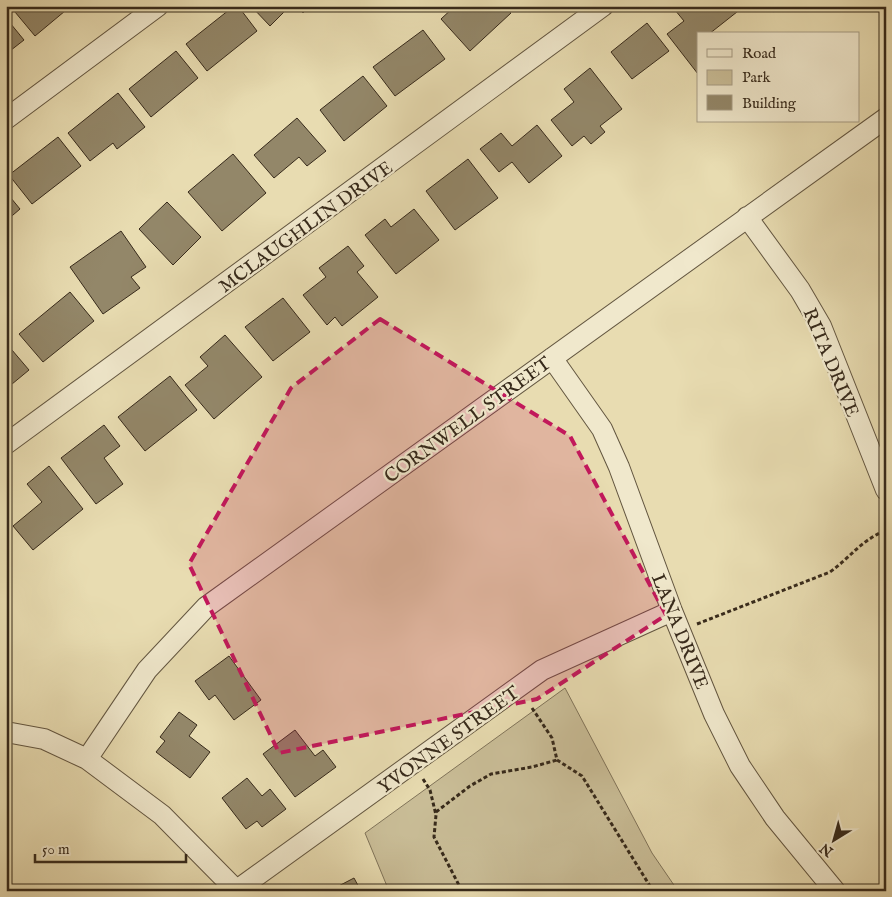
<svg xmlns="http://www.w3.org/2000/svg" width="892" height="897" font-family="'IM FELL English',serif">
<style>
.green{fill:#cabe98;stroke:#80745a}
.building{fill:#938769;stroke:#372a1b}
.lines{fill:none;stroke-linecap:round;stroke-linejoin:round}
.street-casing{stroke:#635640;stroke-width:22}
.path{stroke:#372a1b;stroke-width:3;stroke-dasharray:4 2.5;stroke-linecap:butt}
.street{stroke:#f0e8cc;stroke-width:20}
.marked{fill:#c2185b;fill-opacity:0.2;stroke:#c2185b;stroke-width:4;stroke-dasharray:10 6;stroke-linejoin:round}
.labels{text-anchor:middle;stroke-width:4.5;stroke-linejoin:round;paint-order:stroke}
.street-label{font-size:19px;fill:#372a1b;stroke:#f0e8cc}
</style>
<rect width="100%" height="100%" fill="#e8dcb1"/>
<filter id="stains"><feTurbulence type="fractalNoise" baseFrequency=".004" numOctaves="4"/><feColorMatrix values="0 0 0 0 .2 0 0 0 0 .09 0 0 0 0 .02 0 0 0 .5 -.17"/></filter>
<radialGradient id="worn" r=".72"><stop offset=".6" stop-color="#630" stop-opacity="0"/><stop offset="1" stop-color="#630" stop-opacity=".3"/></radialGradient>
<!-- green -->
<path class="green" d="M 565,688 L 652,853 L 678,891 L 389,891 L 365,833 Z"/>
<!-- building -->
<path class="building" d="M 10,6 L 71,6 L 35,36 Z
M 234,6 L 238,6 L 257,31 L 207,71 L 186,44 Z
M 251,6 L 290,6 L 270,26 Z
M 296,6 L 310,6 L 303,13 Z
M 455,6 L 504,6 L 511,13 L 470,51 L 441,19 Z
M 680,6 L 740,6 L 742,8 L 709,34 L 698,34 L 698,74 L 667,34 L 684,21 L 675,10 Z
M 767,6 L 780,6 L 773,12 Z
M 6,18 L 24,40 L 6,54 Z
M 647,23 L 669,51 L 632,79 L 611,52 Z
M 423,30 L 445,59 L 395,96 L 373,67 Z
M 176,51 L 198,78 L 151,117 L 129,89 Z
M 590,68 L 622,109 L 600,126 L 605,132 L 591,144 L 584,136 L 572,146 L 551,120 L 574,102 L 564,89 Z
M 363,76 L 387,106 L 344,141 L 320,110 Z
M 118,93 L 145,127 L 117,149 L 113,143 L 90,161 L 68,133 Z
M 297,118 L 326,151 L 307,166 L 299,157 L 274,178 L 254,155 Z
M 537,125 L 562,156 L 529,183 L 512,162 L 499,172 L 480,149 L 501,133 L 512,146 Z
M 58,137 L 81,166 L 32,204 L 9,175 Z
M 233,154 L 266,193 L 222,231 L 188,192 Z
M 468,159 L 498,198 L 455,230 L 426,191 Z
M 6,192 L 20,209 L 6,221 Z
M 167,202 L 201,237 L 173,265 L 139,229 Z
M 414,209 L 439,240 L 396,274 L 365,235 L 385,219 L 391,227 Z
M 121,231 L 146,267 L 131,277 L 140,288 L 103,314 L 70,267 Z
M 348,246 L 364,266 L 357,272 L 378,297 L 342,326 L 335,317 L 327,325 L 303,295 L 326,277 L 319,268 Z
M 70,292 L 94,321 L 43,362 L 19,334 Z
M 283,298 L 310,332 L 273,361 L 245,327 Z
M 225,335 L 262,377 L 214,419 L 185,385 L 208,366 L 200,357 Z
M 6,343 L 29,370 L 6,389 Z
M 170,376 L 197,410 L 145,451 L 118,417 Z
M 104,425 L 120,446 L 104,458 L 123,484 L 96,504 L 61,458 Z
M 49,466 L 83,509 L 33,550 L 13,526 L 42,502 L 27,484 Z
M 229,656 L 261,700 L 234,720 L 215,695 L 209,700 L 195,681 Z
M 179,712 L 197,725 L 189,736 L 210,752 L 190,778 L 156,752 L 165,741 L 160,737 Z
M 295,730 L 315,756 L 323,750 L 336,767 L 295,797 L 263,754 Z
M 247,778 L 262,796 L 270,789 L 286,809 L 262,827 L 257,821 L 246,829 L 222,798 Z
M 354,878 L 361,891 L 329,891 Z"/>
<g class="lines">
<defs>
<path id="street" d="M 6,119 L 158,6
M 747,217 L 800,290 L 821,326 L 886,490
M 552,358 L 602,429 L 619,467 L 672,611 L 714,714 L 740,766 L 775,818 L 835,891
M 6,444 L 603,6
M 6,732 L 44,739 L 87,759 L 162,815 L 237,891
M 87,759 L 147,670 L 206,607 L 886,118
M 237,890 L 542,670 L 672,611"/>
</defs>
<!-- street casing -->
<use href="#street" class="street-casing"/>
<!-- path -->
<path class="path" d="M 697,624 L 830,572 C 852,556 859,542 886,530
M 532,708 L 552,738 L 557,760 L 582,776 L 653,891
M 423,779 L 430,790 L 436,815 L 434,837 L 462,891
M 436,812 L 470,786 L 491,774 L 532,767 L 557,760"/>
<!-- street -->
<use href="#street" class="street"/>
</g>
<!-- marked area -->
<path class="marked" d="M 380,319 L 570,436 L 666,615 L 537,699 L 279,753 L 189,564 L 291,388 Z"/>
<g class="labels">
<!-- street labels -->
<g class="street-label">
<text transform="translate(305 226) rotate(-36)" y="7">MCLAUGHLIN DRIVE</text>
<text transform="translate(832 362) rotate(67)" y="7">RITA DRIVE</text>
<text transform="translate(467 419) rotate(-36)" y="7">CORNWELL STREET</text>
<text transform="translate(681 631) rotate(68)" y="7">LANA DRIVE</text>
<text transform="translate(448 739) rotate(-36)" y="7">YVONNE STREET</text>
</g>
</g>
<!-- margin -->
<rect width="892" height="897" fill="none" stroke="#e8dcb1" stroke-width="25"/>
<rect x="8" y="8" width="877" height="882" fill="none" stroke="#372a1b" stroke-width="2.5"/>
<rect x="12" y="12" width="867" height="872" fill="none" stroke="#372a1b"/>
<!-- legend -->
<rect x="697" y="32" width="162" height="90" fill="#f0e8cc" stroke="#a69c85"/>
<rect x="707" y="49" width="25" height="8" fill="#f0e8cc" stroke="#a69c85"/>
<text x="742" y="58" font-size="15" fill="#372a1b">Road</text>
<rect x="707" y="70" width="25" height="15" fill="#cabe98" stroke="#a69c85"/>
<text x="742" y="82" font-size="15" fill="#372a1b">Park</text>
<rect x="707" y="95" width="25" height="15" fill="#938769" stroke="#a69c85"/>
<text x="742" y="108" font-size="15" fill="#372a1b">Building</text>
<!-- north arrow -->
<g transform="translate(834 840) rotate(217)" stroke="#f0e8cc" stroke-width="4" paint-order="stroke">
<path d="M0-4L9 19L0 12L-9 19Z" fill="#372a1b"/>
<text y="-8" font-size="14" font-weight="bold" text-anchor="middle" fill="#372a1b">N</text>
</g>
<!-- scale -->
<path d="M35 854v8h151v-8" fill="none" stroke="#372a1b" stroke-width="2.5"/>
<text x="42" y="854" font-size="15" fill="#372a1b" stroke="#f0e8cc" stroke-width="4" paint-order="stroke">50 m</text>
<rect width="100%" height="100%" filter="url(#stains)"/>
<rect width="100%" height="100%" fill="url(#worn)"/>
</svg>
